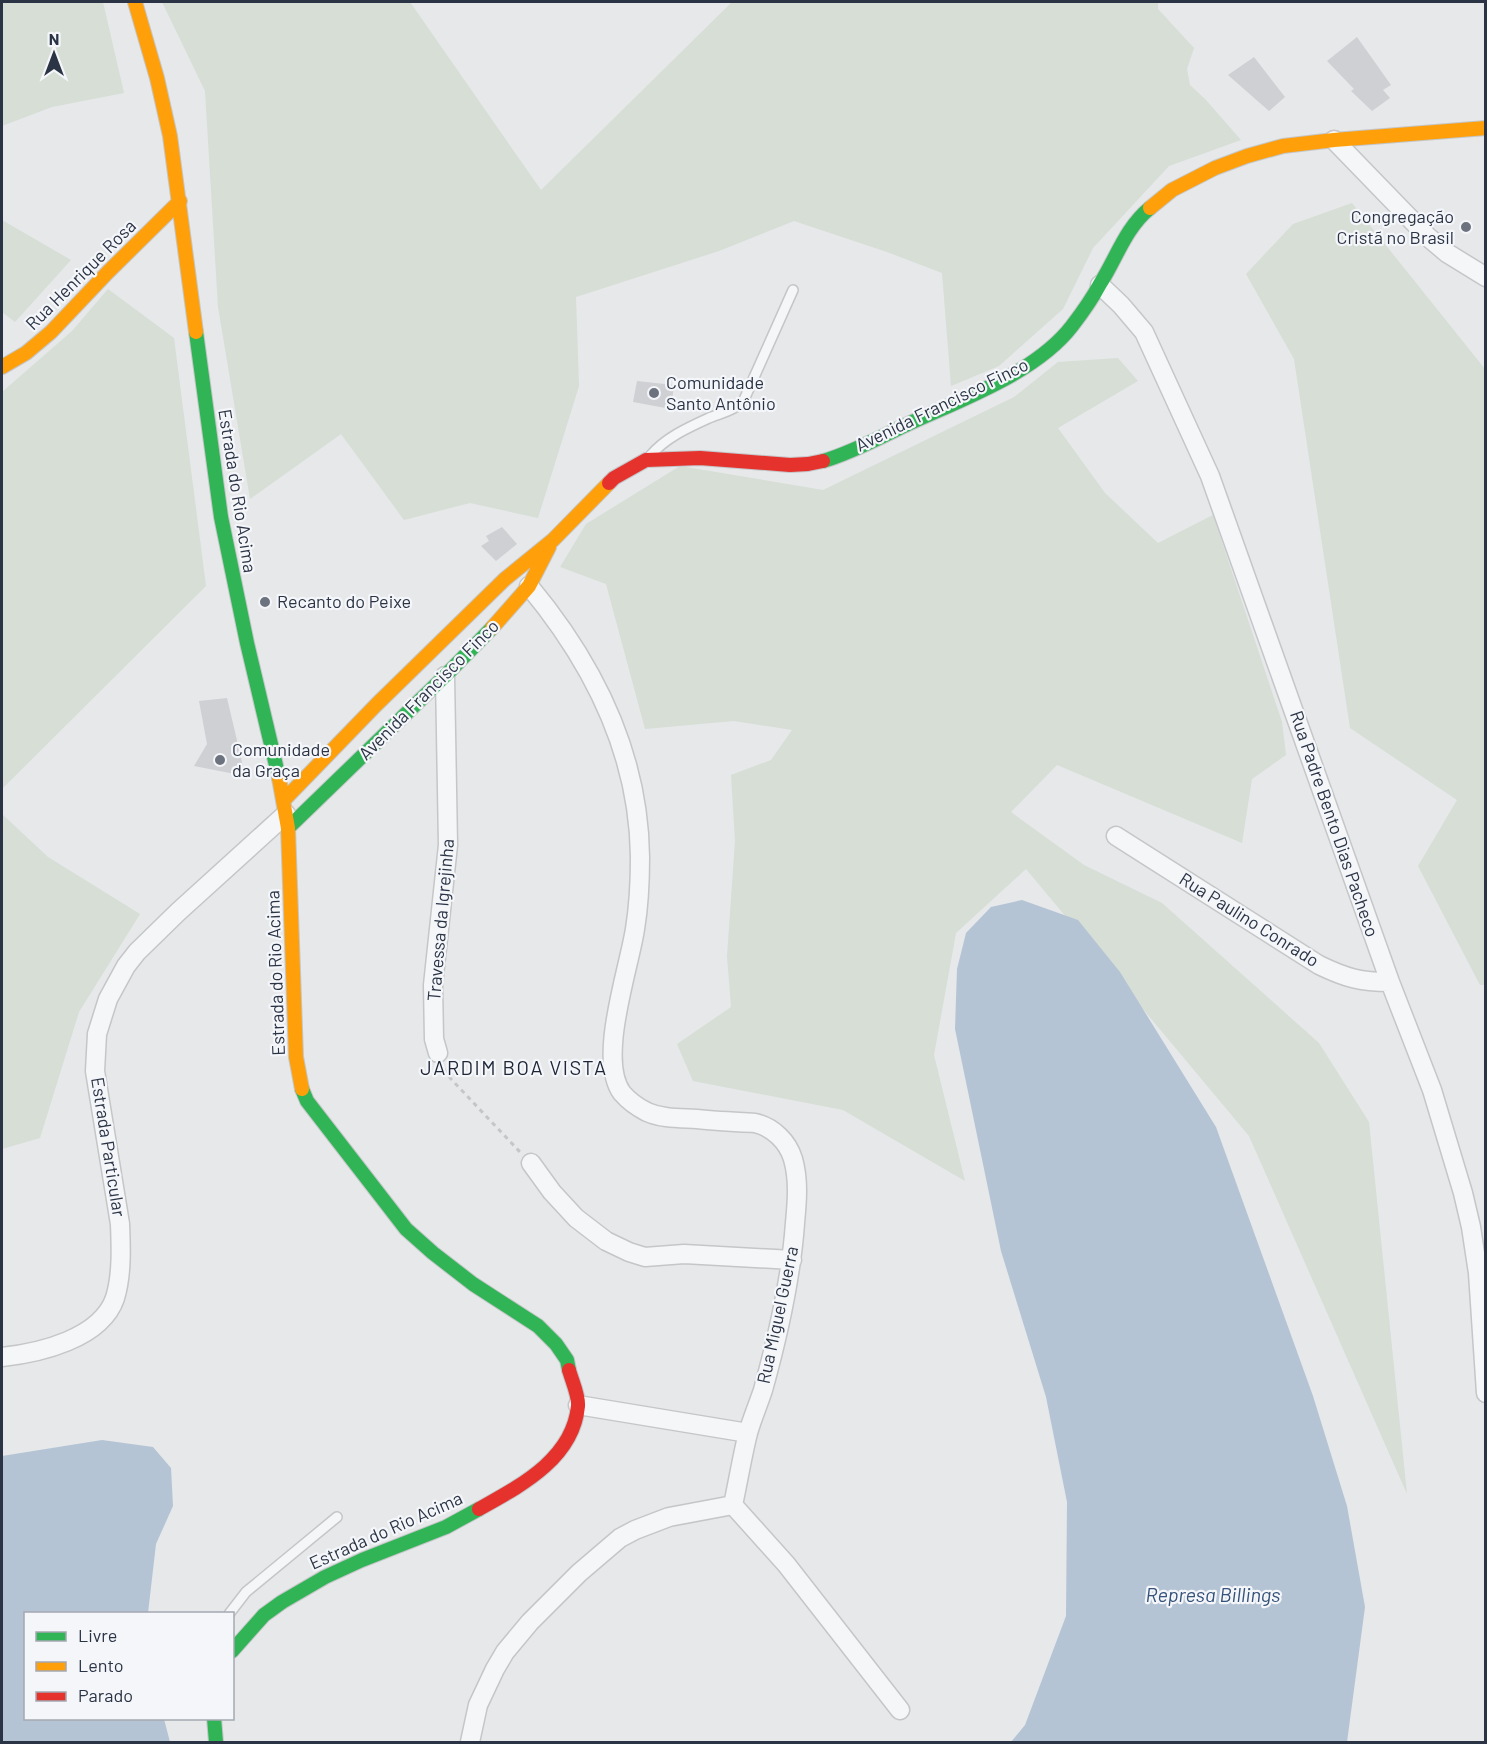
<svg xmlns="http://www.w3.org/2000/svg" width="1487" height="1744" font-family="Barlow,sans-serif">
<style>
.green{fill:#d6ded6}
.water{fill:#b4c4d5}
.building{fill:#ced0d3}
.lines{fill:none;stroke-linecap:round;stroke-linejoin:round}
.lane-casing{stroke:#c4c6c8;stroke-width:12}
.street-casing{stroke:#c4c6c8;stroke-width:21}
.fast-casing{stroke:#c4c6c8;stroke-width:16}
.slow-casing{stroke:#c4c6c8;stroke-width:16}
.jam-casing{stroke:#c4c6c8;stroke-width:16}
.path{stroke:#c5c6ca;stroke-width:3;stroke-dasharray:4.5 4.5;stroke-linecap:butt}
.lane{stroke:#f5f6f7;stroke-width:9}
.street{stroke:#f5f6f7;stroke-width:18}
.fast{stroke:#30b455;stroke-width:14}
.slow{stroke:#ff9f0a;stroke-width:14}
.jam{stroke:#e5322d;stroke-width:14}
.poi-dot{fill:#6c737f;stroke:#f4f6f9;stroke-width:2}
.labels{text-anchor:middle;stroke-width:4.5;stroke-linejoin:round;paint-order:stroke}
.poi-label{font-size:18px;fill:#2b3445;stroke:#f4f6f9;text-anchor:start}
.street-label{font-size:18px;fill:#2b3445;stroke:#f4f6f9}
.neighbourhood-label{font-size:20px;letter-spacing:1.5px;fill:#1d2536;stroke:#f4f6f9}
.water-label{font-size:20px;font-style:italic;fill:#34527a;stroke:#f4f6f9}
</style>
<rect width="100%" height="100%" fill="#e6e8ea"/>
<!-- green -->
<path class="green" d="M 2,2 L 103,2 L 124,93 L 52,107 L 2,126 Z
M 162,2 L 410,2 L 541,190 L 732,2 L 1158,2 L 1158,9 L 1194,48 L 1187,69 L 1190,85 L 1206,100 L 1241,140 L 1169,166 L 1093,248 L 1063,309 L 999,366 L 951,386 L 942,273 L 887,252 L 794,221 L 719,251 L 576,297 L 579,386 L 538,518 L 470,503 L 404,520 L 341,434 L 250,499 L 218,307 L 205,91 Z
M 1352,203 L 1485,369 L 1485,985 L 1480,985 L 1418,866 L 1457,800 L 1350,728 L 1294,359 L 1246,274 L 1293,224 Z
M 2,220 L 71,260 L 15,322 L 2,312 Z
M 108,289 L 174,338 L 206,586 L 2,789 L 2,392 L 72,331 Z
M 1118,358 L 1138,381 L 1058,428 L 1105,493 L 1158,543 L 1213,515 L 1282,722 L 1286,755 L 1252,779 L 1242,843 L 1057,765 L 1011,812 L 1084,865 L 1162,903 L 1319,1043 L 1369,1122 L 1407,1494 L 1249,1136 L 1026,869 L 956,933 L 934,1055 L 965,1181 L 843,1110 L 693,1081 L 677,1044 L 731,1007 L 727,956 L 735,841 L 731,775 L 771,760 L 792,730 L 734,721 L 645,729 L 606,584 L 560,567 L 586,524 L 680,466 L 823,490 L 1014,397 L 1058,362 Z
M 2,814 L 48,857 L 140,914 L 79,1012 L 40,1138 L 2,1149 Z"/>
<!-- water -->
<path class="water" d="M 1022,900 L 1078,920 L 1120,972 L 1216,1127 L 1313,1396 L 1347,1506 L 1365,1607 L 1347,1742 L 1011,1742 L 1025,1725 L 1066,1616 L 1067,1502 L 1046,1397 L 1001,1251 L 955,1029 L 957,969 L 966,933 L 991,907 Z
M 102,1440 L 153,1447 L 171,1468 L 173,1506 L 156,1544 L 148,1613 L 26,1614 L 26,1718 L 164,1719 L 170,1742 L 2,1742 L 2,1456 Z"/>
<!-- building -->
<path class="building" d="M 1357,37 L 1391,85 L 1383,90 L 1390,98 L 1372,111 L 1351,91 L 1354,89 L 1327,61 Z
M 1254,57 L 1285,97 L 1269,111 L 1228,75 Z
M 637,381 L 674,385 L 671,409 L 633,402 Z
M 502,527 L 517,544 L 496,561 L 481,546 L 489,541 L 486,536 Z
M 227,698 L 240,753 L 245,776 L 194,766 L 207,744 L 199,701 Z"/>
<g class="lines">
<defs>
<path id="lane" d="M 650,456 C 665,438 687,428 709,418 C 721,413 733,411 743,402 L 793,290
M 229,1614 L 246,1592 L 337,1517"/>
<path id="street" d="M 1334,140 L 1428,237 L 1447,253 L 1486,277
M 1100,285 L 1121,305 L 1144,332 L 1210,476 L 1390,982 L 1432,1090 L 1463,1193 L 1471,1227 L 1478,1273 L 1486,1393
M 529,586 C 593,663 639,754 640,857 C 640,881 639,905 635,929 C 629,969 597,1059 622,1093 C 628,1100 639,1108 647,1112 C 663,1119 680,1118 697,1119 C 716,1121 736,1122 755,1123 C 773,1127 788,1142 793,1159 C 799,1180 797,1202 795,1223 C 791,1280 778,1336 763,1390 C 758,1405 752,1419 748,1433 C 742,1457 738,1482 733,1505
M 1116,836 L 1319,965 C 1346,978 1360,982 1390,982
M 438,1053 L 434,1039 L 433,985 L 448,845 L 445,676
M 531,1163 L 552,1192 L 576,1218 L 606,1241 L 629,1252 L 645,1257 L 684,1254 L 792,1260
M 2,1357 C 39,1353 101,1339 115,1298 C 122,1275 121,1248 120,1224 L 95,1071 L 97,1034 L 108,999 L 126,966 L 137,952 L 178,912 L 286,814
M 578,1405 L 748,1433
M 733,1505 L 786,1564 L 900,1710
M 470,1742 L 478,1705 L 495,1669 L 505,1652 L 530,1622 L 579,1573 L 620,1538 L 635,1530 L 669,1517 L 733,1505"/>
<path id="fast" d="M 196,332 L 221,517 L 247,643 L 279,778
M 823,461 C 849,454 883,436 908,424 C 960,400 1036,373 1072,326 C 1082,313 1092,299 1100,284 C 1116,259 1126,227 1150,208
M 288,828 L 445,676 L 492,628
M 302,1089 L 307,1101 L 406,1229 L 433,1253 L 473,1284 L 538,1326 L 556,1344 L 567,1360 L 569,1370
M 232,1651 L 264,1615 L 282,1602 L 325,1577 L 362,1560 L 446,1527 L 479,1509
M 214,1718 L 216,1742"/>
<path id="slow" d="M 135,2 L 157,78 L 170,136 L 196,332
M 1150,208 L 1172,190 L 1215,168 L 1247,156 L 1283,146 L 1334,140 L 1486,128
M 2,367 L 26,353 L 51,332 L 108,272 L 180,201
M 492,628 L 529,586 L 549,547
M 279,778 L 288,828 L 296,1057 L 302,1089
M 284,800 L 376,705 L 505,579 L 553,540 L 609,483"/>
<path id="jam" d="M 609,483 L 614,478 L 646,460 L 700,458 L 790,465 L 808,464 L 823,461
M 479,1509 C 520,1486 573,1459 578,1406 C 579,1396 572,1381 569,1370"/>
</defs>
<!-- lane casing -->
<use href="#lane" class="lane-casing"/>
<!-- street casing -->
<use href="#street" class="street-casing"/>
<!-- fast casing -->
<use href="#fast" class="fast-casing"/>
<!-- slow casing -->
<use href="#slow" class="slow-casing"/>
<!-- jam casing -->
<use href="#jam" class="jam-casing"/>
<!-- path -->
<path class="path" d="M 444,1069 L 451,1079 L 520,1152"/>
<!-- lane -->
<use href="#lane" class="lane"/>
<!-- street -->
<use href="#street" class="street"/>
<!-- fast -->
<use href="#fast" class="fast"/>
<!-- slow -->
<use href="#slow" class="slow"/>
<!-- jam -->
<use href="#jam" class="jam"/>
</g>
<!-- markers -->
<g class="poi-dot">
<circle cx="1466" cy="227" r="6"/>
<circle cx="654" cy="393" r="6"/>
<circle cx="265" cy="602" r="6"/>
<circle cx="220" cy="760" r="6"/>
</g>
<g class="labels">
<!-- poi labels -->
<g class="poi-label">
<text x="1454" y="223" text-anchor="end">Congregação<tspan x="1454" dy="21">Cristã no Brasil</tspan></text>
<text x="666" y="389">Comunidade<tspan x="666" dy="21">Santo Antônio</tspan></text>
<text x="277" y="608">Recanto do Peixe</text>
<text x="232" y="756">Comunidade<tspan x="232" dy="21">da Graça</tspan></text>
</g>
<!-- street labels -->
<g class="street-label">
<text transform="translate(81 275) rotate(-45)" y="6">Rua Henrique Rosa</text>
<text transform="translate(942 405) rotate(-26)" y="6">Avenida Francisco Finco</text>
<text transform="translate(237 491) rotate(81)" y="6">Estrada do Rio Acima</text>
<text transform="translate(429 690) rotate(-45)" y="6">Avenida Francisco Finco</text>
<text transform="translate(1334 824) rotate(71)" y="6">Rua Padre Bento Dias Pacheco</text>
<text transform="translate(441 920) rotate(-85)" y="6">Travessa da Igrejinha</text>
<text transform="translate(1249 920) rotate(32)" y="6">Rua Paulino Conrado</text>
<text transform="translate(276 973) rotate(-92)" y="6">Estrada do Rio Acima</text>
<text transform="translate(108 1147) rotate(81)" y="6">Estrada Particular</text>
<text transform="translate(778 1315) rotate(-78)" y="6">Rua Miguel Guerra</text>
<text transform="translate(386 1531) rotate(-24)" y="6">Estrada do Rio Acima</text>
</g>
<!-- neighbourhood labels -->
<g class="neighbourhood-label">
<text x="514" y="1075">JARDIM BOA VISTA</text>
</g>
<!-- water labels -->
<g class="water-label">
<text x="1213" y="1602">Represa Billings</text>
</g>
</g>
<!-- border -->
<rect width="1487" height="1744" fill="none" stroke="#2b3445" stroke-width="6"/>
<!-- legend -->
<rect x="24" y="1612" width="210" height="108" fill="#f4f6f9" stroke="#a4a8b1" stroke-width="1.5"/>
<rect x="36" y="1632" width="30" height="9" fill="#30b455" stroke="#a4a8b1" stroke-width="1.5"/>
<text x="78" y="1642" font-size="18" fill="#2b3445">Livre</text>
<rect x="36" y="1662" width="30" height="9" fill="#ff9f0a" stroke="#a4a8b1" stroke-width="1.5"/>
<text x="78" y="1672" font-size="18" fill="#2b3445">Lento</text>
<rect x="36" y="1692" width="30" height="9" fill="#e5322d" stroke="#a4a8b1" stroke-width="1.5"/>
<text x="78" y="1702" font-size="18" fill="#2b3445">Parado</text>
<!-- north arrow -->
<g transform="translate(54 54)" stroke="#f4f6f9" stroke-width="4.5" paint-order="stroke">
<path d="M0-4.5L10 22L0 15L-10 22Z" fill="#2b3445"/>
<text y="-9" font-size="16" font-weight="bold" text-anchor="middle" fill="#2b3445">N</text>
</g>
</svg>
